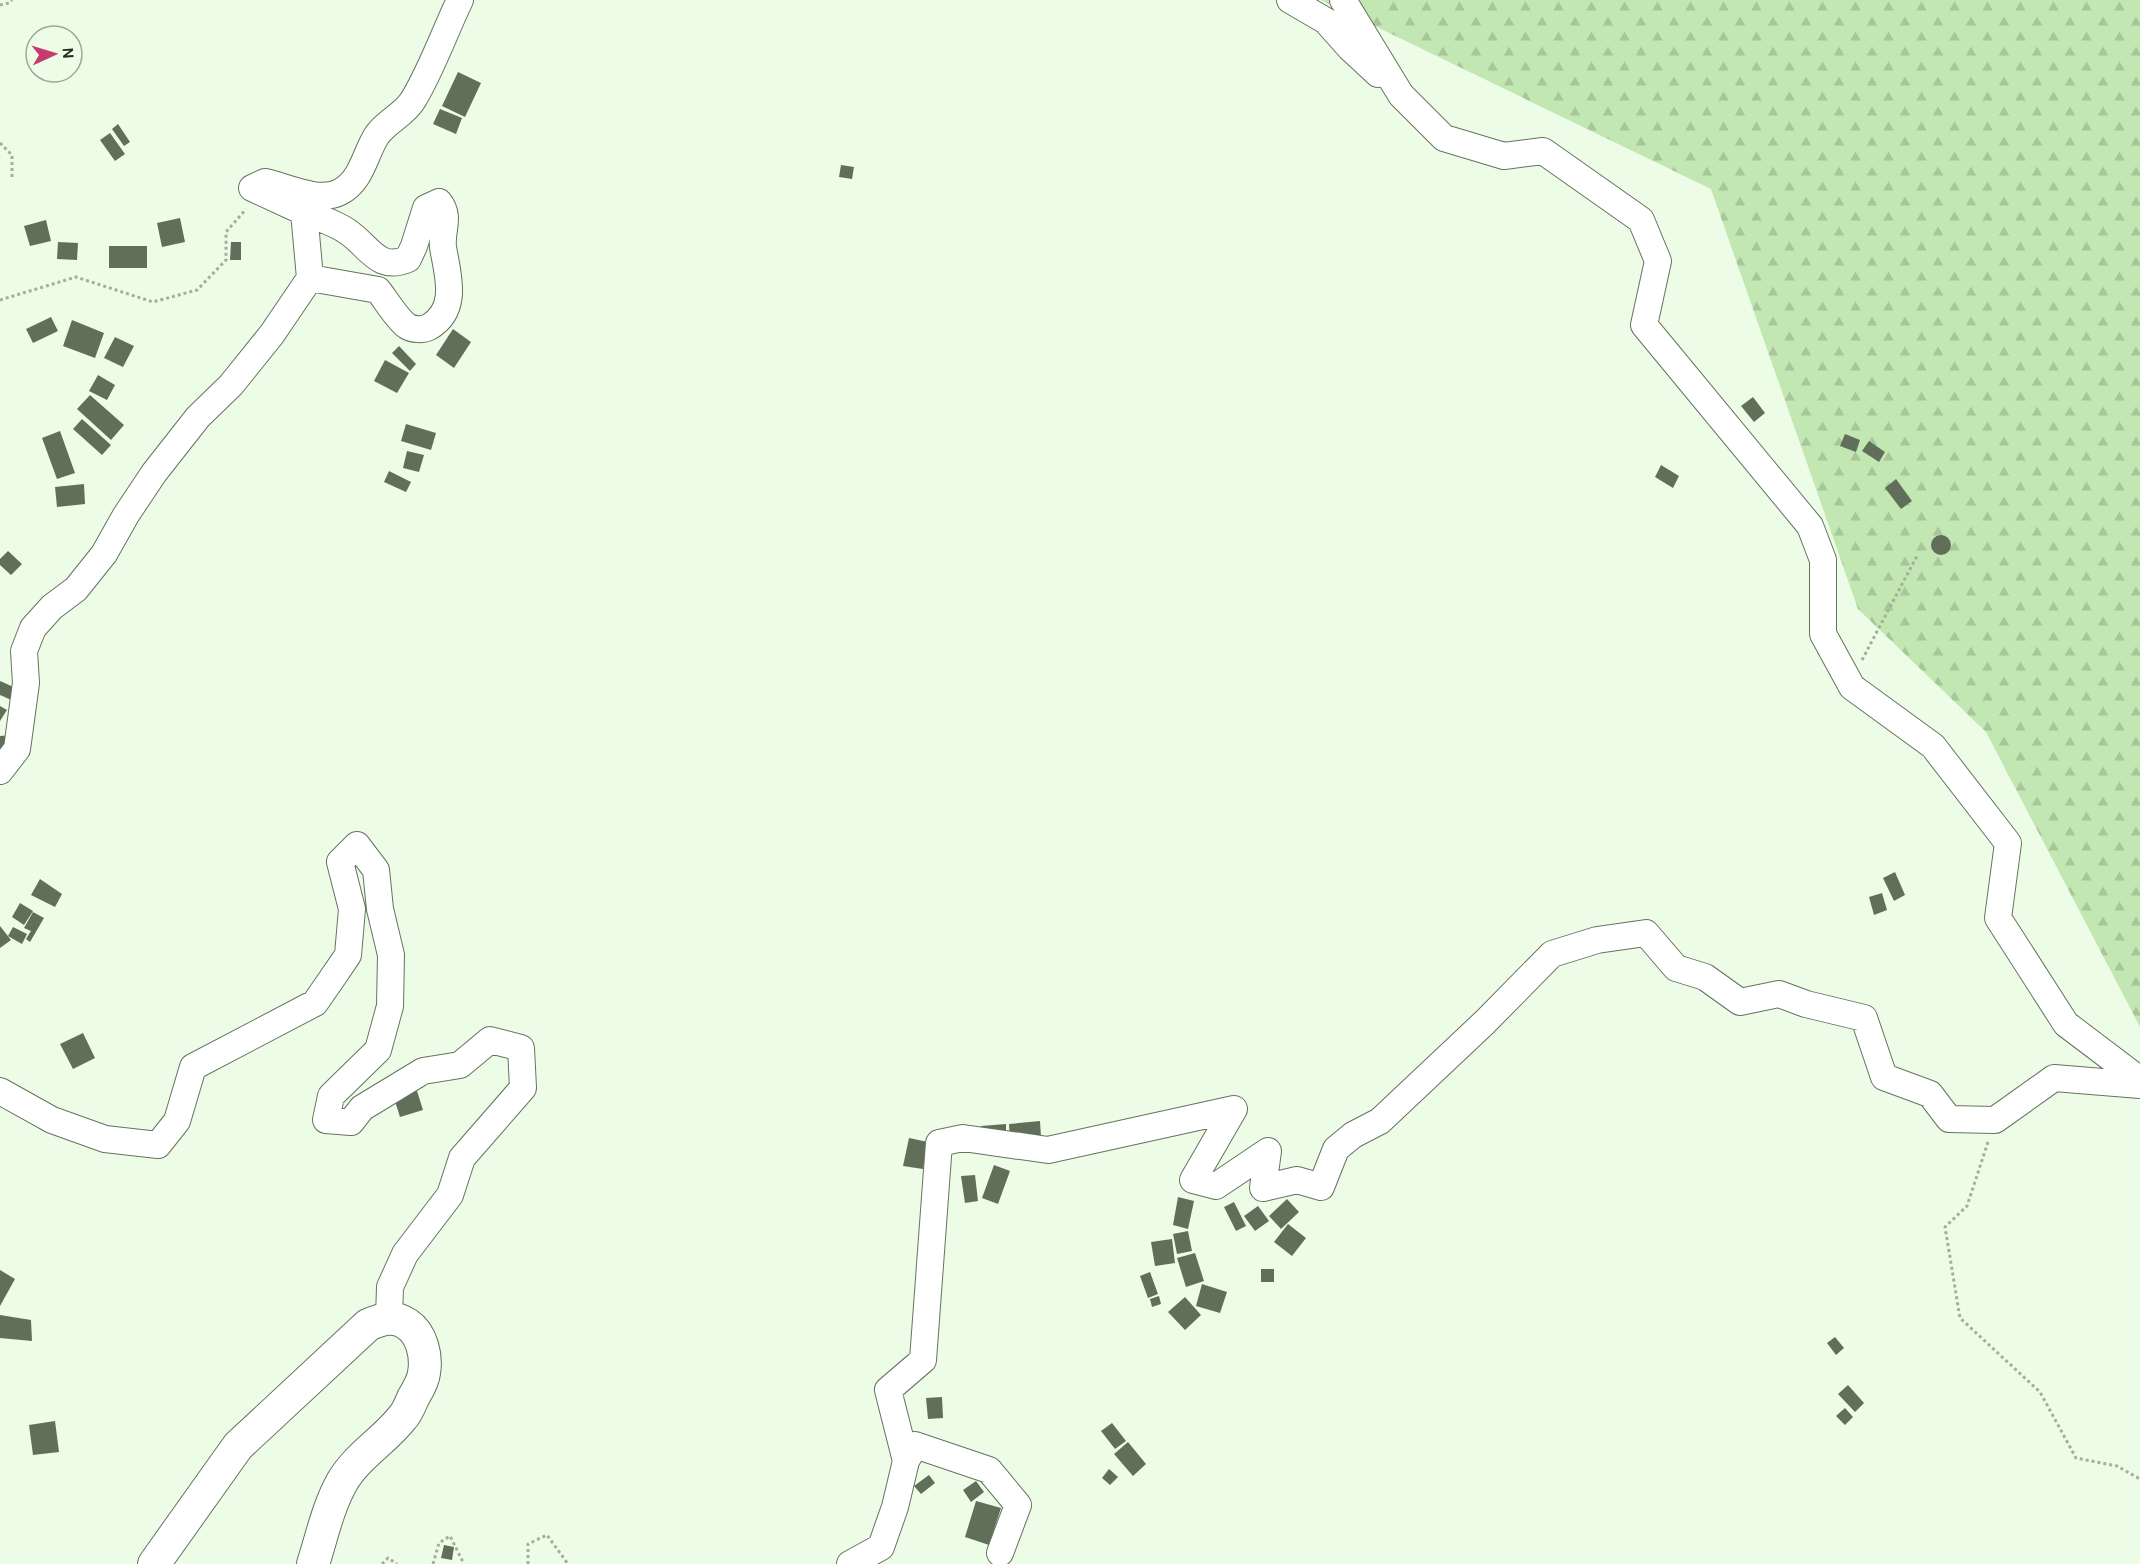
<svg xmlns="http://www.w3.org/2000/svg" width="2140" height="1564" font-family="Karla,sans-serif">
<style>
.forest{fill:url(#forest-firs)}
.building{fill:#606e5a}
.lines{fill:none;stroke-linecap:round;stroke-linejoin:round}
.minor-casing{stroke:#65735f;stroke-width:28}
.major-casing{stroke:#65735f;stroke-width:34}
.path{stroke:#a3ae9d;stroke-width:3;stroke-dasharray:3 3;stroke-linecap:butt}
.minor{stroke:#fff;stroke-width:26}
.major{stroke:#fff;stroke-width:32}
</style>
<defs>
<pattern id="forest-firs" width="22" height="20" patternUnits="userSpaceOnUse" patternTransform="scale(1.5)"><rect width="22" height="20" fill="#c2e7b2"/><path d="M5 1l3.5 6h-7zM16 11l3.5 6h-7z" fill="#a7c699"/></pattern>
</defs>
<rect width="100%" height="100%" fill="#edfce6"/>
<!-- forest -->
<path class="forest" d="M 1321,0 L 2140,0 L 2140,1027 L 1986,732 L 1858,609 L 1711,189 Z"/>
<!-- building -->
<path class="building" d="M 458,72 L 481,83 L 465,117 L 442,106 Z
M 440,109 L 462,118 L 456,134 L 433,124 Z
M 118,124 L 130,142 L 124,146 L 112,129 Z
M 110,133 L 125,154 L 115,161 L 100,140 Z
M 841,165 L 854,167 L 852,179 L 839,177 Z
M 180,218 L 185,242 L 162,247 L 157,223 Z
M 46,220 L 51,241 L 30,246 L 24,226 Z
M 58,242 L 78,243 L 77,260 L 57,259 Z
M 231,242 L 241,242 L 241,260 L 230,260 Z
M 109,246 L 147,246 L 147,268 L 109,268 Z
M 51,317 L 58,331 L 33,343 L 26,329 Z
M 72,320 L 104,333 L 95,358 L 63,346 Z
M 453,329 L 471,342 L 454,368 L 436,355 Z
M 115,337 L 134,346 L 123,367 L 104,358 Z
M 399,346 L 416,364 L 410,371 L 392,353 Z
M 385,360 L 409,373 L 397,393 L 374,381 Z
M 98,375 L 115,385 L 107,400 L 89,391 Z
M 90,395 L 124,425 L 111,440 L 77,409 Z
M 1753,397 L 1765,413 L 1754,422 L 1741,406 Z
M 82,419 L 111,445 L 102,455 L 73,429 Z
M 406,424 L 436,433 L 431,450 L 401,441 Z
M 60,431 L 75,473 L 57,479 L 42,438 Z
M 1845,434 L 1860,440 L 1856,452 L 1840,446 Z
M 1869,441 L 1885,452 L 1879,462 L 1862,451 Z
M 407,451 L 424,455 L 419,472 L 403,468 Z
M 1661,465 L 1679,476 L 1673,488 L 1655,477 Z
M 389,471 L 411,482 L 406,492 L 384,482 Z
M 1896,479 L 1912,501 L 1901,509 L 1885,488 Z
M 84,484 L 85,504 L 57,507 L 55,487 Z
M1931 545a10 10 0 1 1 20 0a10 10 0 1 1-20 0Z
M 8,551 L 22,564 L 11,575 L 0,565 L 0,559 Z
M 0,681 L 18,689 L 16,702 L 0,695 Z
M 0,706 L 7,710 L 0,721 Z
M 13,735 L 0,752 L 0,736 Z
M 1895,872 L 1905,895 L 1894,901 L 1883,878 Z
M 40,879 L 62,894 L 55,907 L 31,895 Z
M 1882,893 L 1887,910 L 1874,915 L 1869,897 Z
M 20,903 L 33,911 L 24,925 L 12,917 Z
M 33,912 L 44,918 L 30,942 L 26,939 L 31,931 L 24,928 Z
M 0,926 L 11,940 L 0,948 Z
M 13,927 L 27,934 L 22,944 L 8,936 Z
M 83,1033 L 95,1058 L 73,1069 L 60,1044 Z
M 417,1091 L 423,1110 L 400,1117 L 394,1098 Z
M 1040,1121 L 1041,1137 L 1010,1140 L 1009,1124 Z
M 1006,1124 L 1006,1136 L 982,1137 L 981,1126 Z
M 909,1138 L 928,1142 L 923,1169 L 903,1166 Z
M 994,1165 L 1010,1171 L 998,1204 L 982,1198 Z
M 975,1175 L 978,1201 L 965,1203 L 961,1176 Z
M 1178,1197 L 1194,1201 L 1188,1229 L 1173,1225 Z
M 1287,1199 L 1299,1212 L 1281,1229 L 1269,1216 Z
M 1234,1202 L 1246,1226 L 1236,1231 L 1224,1207 Z
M 1258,1206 L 1269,1221 L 1255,1231 L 1244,1216 Z
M 1288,1224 L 1306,1238 L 1292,1256 L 1274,1242 Z
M 1188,1231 L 1192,1251 L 1177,1254 L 1173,1234 Z
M 1172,1239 L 1175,1263 L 1155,1266 L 1151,1242 Z
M 1195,1253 L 1204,1281 L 1186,1287 L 1177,1258 Z
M 1261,1269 L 1274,1269 L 1274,1282 L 1261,1282 Z
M 0,1270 L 15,1279 L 0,1306 Z
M 1150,1272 L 1158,1294 L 1148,1298 L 1140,1276 Z
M 1202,1284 L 1227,1292 L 1220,1313 L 1196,1306 Z
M 1159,1296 L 1161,1304 L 1152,1307 L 1150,1299 Z
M 1185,1297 L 1201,1315 L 1185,1330 L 1168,1312 Z
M 0,1315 L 31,1320 L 32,1341 L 0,1338 Z
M 1835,1337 L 1844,1348 L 1836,1355 L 1827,1343 Z
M 1848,1385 L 1864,1403 L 1855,1412 L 1838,1394 Z
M 942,1397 L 943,1418 L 928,1419 L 926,1398 Z
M 1845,1408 L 1853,1417 L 1845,1425 L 1836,1416 Z
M 55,1421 L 59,1452 L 33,1455 L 29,1425 Z
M 1112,1423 L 1126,1441 L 1115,1449 L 1101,1431 Z
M 1128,1442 L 1146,1464 L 1133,1476 L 1114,1454 Z
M 1109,1469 L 1118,1477 L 1110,1485 L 1102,1478 Z
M 929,1475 L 935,1483 L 921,1494 L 914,1486 Z
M 976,1481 L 984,1492 L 971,1502 L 963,1490 Z
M 976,1501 L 1001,1508 L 989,1545 L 965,1537 Z
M 444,1545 L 454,1547 L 452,1560 L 441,1558 Z"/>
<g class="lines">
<defs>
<path id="minor" d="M 1290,0 L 1326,21 L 1350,48 L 1378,74
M 1343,0 L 1401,95 L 1444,138 L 1504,156 L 1543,151 L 1641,220 L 1658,261 L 1644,325 L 1810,526 L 1823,560 L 1823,634 L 1852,687 L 1933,746 L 2008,843 L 1998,918 L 2066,1024 L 2140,1080
M 304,212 C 318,218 336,223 348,232 C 370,247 378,272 408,259 L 414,246 L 426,208 L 439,202 C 451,217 441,230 443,247 C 447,273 460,309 429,327 C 423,330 413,330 407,326 C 397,319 386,300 378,290 L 310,278
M 0,771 L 17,749 L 26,683 L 24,651 L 33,628 L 52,607 L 76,589 L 104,554 L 126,515 L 154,473 L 198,417 L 231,385 L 272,334 L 310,278 L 304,212 L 252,188 L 265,182 C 287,187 319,203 340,192 C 362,181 365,153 377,135 C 387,121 405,114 413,100 C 431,71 445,31 460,0
M 0,1091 L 52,1120 L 105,1139 L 158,1145 L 177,1121 L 193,1067 L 315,1003 L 333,977 L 348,955 L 352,909 L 340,862 L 357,845 L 376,870 L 380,909 L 391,955 L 390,1006 L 378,1050 L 331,1096 L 326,1120 L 351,1122 L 362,1108 L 423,1071 L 460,1065 L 490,1040 L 521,1048 L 523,1088 L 462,1158 L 450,1195 L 405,1254 L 390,1287 L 389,1318
M 1000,1553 L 1018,1505 L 989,1470 L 915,1445 L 906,1461 L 888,1390 L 923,1360 L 939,1143 L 963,1138 L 1048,1150 L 1234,1109 L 1193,1180 L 1216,1186 L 1268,1151 L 1263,1188 L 1297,1180 L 1321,1187 L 1336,1149 L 1353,1135 L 1380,1121 L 1485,1022 L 1552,954 L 1597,940 L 1646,933 L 1676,968 L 1705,977 L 1740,1002 L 1779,994 L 1806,1004 L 1864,1018 L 1884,1077 L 1930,1094 L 1949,1119 L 1995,1120 L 2054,1078 L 2140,1085
M 850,1564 L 881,1547 L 895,1507 L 906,1461"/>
<path id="major" d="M 154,1564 L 238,1446 L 368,1325 C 381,1319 394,1315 407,1324 C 422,1334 427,1356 424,1373 C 423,1382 417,1391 413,1398 C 410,1405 407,1413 402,1418 C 384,1441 357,1456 342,1482 C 328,1507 322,1536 313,1564"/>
</defs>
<!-- minor casing -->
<use href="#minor" class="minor-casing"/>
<!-- major casing -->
<use href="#major" class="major-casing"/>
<!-- path -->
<path class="path" d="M 0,5 L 9,3 L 12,0
M 0,143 L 12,155 L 12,178
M 0,300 L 76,277 L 153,302 L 197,290 L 226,260 L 226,232 L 246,209
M 1862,660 L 1918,554
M 1988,1142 L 1967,1206 L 1945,1227 L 1960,1318 L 2040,1392 L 2076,1458 L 2117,1466 L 2140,1479
M 382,1564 L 388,1558 L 397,1564
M 433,1564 L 439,1543 L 450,1536 L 464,1564
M 528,1564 L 528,1544 L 547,1535 L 568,1564"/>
<!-- minor -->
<use href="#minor" class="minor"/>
<!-- major -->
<use href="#major" class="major"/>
</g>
<!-- north arrow -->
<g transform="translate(54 54) rotate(86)"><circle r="28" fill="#edfce6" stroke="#9da897" stroke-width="1.5"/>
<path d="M0-4.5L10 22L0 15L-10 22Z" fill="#c63a6d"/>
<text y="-9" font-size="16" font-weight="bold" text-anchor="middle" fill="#242921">N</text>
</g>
</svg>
